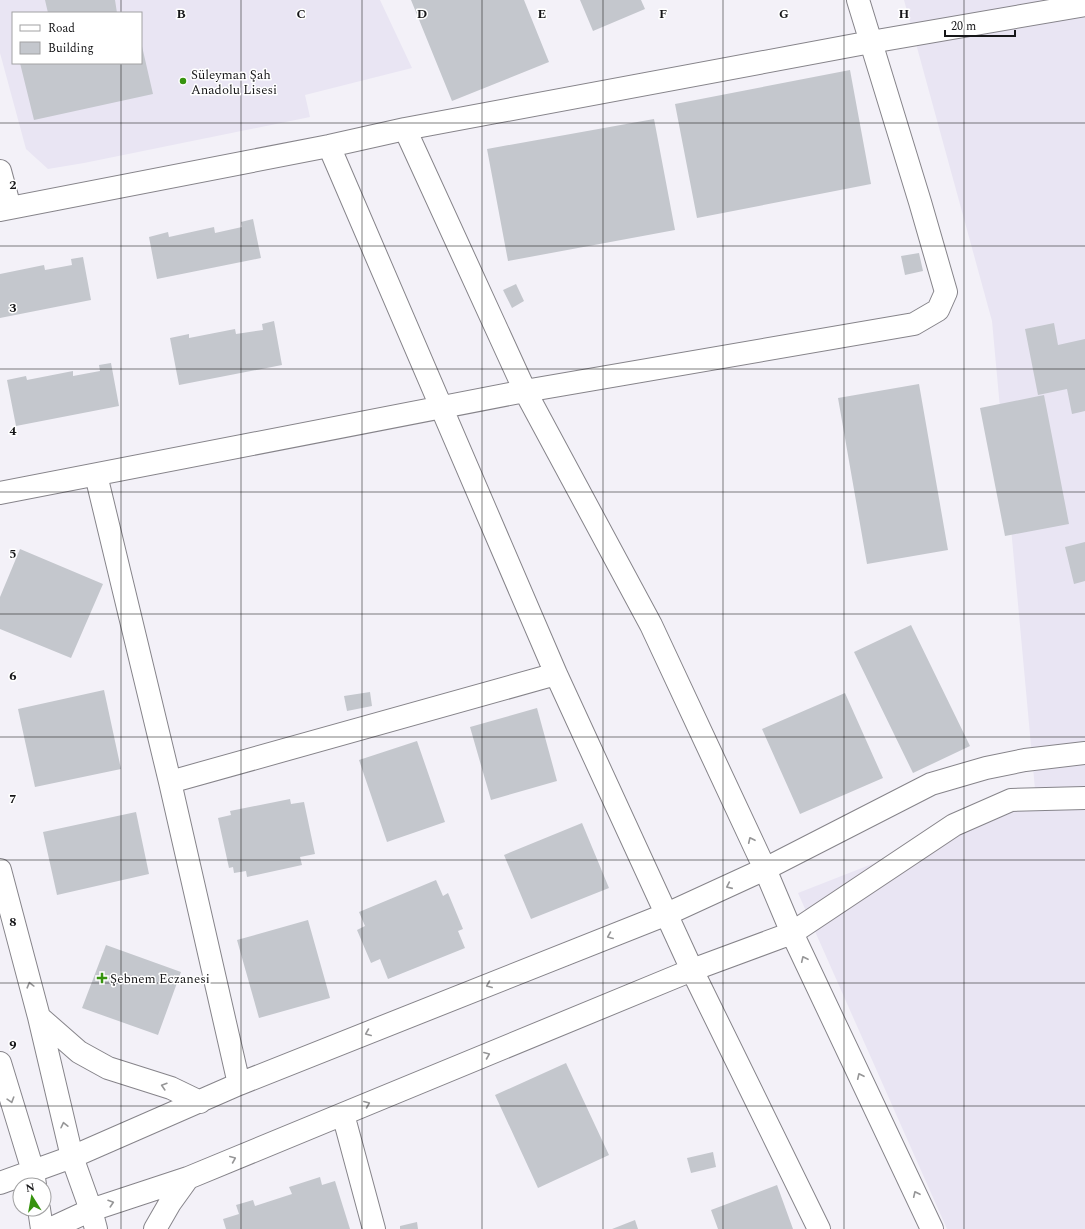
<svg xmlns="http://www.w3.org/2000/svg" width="1085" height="1229" font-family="Spectral,serif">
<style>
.built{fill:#e9e5f3;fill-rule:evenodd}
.building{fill:#c4c7cd}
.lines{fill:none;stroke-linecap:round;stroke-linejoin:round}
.minor-casing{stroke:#86848a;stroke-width:24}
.minor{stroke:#fff;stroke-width:22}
.oneway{stroke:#969697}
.grid{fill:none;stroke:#161618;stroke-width:1;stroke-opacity:0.55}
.poi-dot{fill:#36930e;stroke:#fff;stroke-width:1.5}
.labels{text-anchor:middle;stroke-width:3;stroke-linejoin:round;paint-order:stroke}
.poi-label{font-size:13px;fill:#161618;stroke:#fff;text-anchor:start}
.grid-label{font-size:13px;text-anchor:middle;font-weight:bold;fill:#161618;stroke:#fff;stroke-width:3;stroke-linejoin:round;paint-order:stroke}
</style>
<rect width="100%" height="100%" fill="#f3f1f8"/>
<!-- built -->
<path class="built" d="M 0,0 L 380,0 L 412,68 L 305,95 L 310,117 L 84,163 L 48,169 L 26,149 L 0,53 ZM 13,13 L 141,13 L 141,63 L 13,63 Z
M 904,0 L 1085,0 L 1085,1229 L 947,1229 L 798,893 L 1036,800 L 992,321 Z"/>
<!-- building -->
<path class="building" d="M 45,0 L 115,0 L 117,13 L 48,13 Z
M 411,0 L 524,0 L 549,62 L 452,101 Z
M 580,0 L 641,0 L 645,9 L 593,31 Z
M 141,42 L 153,94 L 34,120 L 20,63 L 141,63 Z
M 850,70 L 871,184 L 697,218 L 675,104 Z
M 654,119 L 675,230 L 508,261 L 487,149 Z
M 253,219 L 261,258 L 157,279 L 149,237 L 168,232 L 169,237 L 214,227 L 215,233 L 242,227 L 241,222 Z
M 919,253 L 923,271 L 905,275 L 901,256 Z
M 83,257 L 91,300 L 0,318 L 0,274 L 44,265 L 45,270 L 72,265 L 71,259 Z
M 516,284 L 524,301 L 512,308 L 503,290 Z
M 274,321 L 282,365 L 179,385 L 170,338 L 189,334 L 189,338 L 235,329 L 236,334 L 263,330 L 262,324 Z
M 1054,323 L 1058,345 L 1085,339 L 1085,411 L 1072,414 L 1067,389 L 1038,395 L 1025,329 Z
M 111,363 L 119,406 L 16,426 L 7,380 L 26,376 L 27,380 L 73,371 L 73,376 L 100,371 L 99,365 Z
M 919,384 L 948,550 L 867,564 L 838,398 Z
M 1044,395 L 1069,524 L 1005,536 L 980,408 Z
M 1085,542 L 1085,581 L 1074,584 L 1065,547 Z
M 20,549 L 103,584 L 71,658 L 0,629 L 0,597 Z
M 911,625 L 970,746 L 913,773 L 854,652 Z
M 104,690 L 121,769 L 35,787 L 18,709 Z
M 370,692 L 372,706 L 347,711 L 344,696 Z
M 845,693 L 883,778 L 800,814 L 762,729 Z
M 537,708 L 557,781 L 491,800 L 470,727 Z
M 417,741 L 445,822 L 387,842 L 359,760 Z
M 290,799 L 291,804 L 304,802 L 315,854 L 300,857 L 302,865 L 247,877 L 246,871 L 234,873 L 233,867 L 229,868 L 218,818 L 231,815 L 230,811 Z
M 136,812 L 149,874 L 57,895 L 43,832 Z
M 582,823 L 609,888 L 531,919 L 504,855 Z
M 436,880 L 443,896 L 448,893 L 463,929 L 458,931 L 465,948 L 388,979 L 380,959 L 371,963 L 357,930 L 365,926 L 359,912 Z
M 308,920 L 330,998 L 259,1018 L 237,940 Z
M 106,945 L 181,972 L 158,1035 L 82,1008 Z
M 566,1063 L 609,1155 L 538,1188 L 495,1095 Z
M 713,1152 L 716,1167 L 691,1173 L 687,1158 Z
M 320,1177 L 322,1185 L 335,1181 L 350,1229 L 226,1229 L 223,1219 L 239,1214 L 236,1205 L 253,1200 L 255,1206 L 292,1194 L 289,1187 Z
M 777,1185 L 793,1229 L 718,1229 L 711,1210 Z
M 635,1220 L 638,1229 L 612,1229 Z
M 417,1222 L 418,1229 L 400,1229 L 400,1226 Z"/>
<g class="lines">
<defs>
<path id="minor" d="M 405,129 L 525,391 L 651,625 L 765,869 L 792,933 L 932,1229
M 329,146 L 556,674 L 692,970 L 819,1229
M 0,171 L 10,208
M 0,210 L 329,146 L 405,129 L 871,42 L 1085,5
M 96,475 L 170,782 L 239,1084
M 0,493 L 525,391 L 914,324 L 938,310 L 946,292 L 920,202 L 858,0
M 170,782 L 556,674
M 0,870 L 39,1017 L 72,1157 L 91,1210 L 96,1229
M 39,1017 L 79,1052 L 108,1068 L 171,1088 L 200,1102
M 0,1063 L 33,1171 L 35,1185
M 343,1114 L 374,1229
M 0,1183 L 72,1157 L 239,1084 L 667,914 L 765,869 L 931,784 L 986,768 L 1025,760 L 1085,753
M 39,1209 L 42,1229
M 50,1229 L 91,1210 L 188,1178 L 692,970 L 792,933 L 954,825 L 1011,800 L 1085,798
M 155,1229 L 170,1203 L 188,1178"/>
</defs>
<!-- minor casing -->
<use href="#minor" class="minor-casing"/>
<!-- minor -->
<use href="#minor" class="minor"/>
</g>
<!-- one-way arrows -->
<defs><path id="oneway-chevron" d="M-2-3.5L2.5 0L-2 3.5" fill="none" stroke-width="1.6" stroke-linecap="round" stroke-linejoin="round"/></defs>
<g class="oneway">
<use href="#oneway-chevron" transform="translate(751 840) rotate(-115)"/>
<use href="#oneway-chevron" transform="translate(729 886) rotate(156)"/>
<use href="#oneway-chevron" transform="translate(610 936) rotate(158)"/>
<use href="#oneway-chevron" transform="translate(804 959) rotate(-115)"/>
<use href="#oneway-chevron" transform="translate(30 985) rotate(-105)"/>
<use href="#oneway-chevron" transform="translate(489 985) rotate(158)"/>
<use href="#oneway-chevron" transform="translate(368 1033) rotate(158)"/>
<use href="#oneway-chevron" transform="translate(487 1055) rotate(-22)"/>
<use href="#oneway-chevron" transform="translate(860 1076) rotate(-115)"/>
<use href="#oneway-chevron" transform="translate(164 1086) rotate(-163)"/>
<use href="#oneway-chevron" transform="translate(11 1100) rotate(73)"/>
<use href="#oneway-chevron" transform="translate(367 1104) rotate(-22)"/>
<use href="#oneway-chevron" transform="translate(64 1125) rotate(-103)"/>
<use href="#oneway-chevron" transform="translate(233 1159) rotate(-23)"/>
<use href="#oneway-chevron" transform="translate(916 1194) rotate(-115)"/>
<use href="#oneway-chevron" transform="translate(111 1203) rotate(-18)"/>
</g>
<!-- grid -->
<path class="grid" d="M 121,0 L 121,13M 241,0 L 241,1229M 362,0 L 362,1229M 482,0 L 482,1229M 603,0 L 603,1229M 723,0 L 723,1229M 844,0 L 844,1229M 964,0 L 964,1229M 121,63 L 121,1229M 0,123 L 1085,123M 0,246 L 1085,246M 0,369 L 1085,369M 0,492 L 1085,492M 0,614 L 1085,614M 0,737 L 1085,737M 0,860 L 1085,860M 0,983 L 1085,983M 0,1106 L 1085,1106"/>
<!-- markers -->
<g class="poi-dot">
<circle cx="183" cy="81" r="4"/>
<path d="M100 972h4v4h4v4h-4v4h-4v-4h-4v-4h4z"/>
</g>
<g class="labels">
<!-- poi labels -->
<g class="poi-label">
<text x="191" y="79">Süleyman Şah<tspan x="191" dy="15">Anadolu Lisesi</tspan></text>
<text x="110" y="983">Şebnem Eczanesi</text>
</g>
</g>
<g class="grid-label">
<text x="181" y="18">B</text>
<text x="301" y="18">C</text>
<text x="422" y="18">D</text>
<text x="542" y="18">E</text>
<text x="663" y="18">F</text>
<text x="784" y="18">G</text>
<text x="904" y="18">H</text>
<text x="13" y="189">2</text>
<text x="13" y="312">3</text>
<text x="13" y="435">4</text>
<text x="13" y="558">5</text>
<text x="13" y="680">6</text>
<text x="13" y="803">7</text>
<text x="13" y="926">8</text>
<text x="13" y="1049">9</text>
</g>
<!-- legend -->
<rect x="12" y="12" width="130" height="52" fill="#ffffff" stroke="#a2a2a3"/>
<rect x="20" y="25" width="20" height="6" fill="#ffffff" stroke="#a2a2a3"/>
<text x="48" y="32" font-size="12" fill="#161618">Road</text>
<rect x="20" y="42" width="20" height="12" fill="#c4c7cd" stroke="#a2a2a3"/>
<text x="48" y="52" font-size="12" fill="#161618">Building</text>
<!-- north arrow -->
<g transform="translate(32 1197) rotate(349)"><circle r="19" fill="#ffffff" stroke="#a2a2a3"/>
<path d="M0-3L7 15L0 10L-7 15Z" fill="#36930e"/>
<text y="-6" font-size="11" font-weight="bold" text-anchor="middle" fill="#161618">N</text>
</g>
<!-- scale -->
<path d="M945 30v6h70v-6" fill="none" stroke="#161618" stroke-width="2"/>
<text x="951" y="30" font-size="12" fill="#161618" stroke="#ffffff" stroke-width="3" paint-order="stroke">20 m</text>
</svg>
